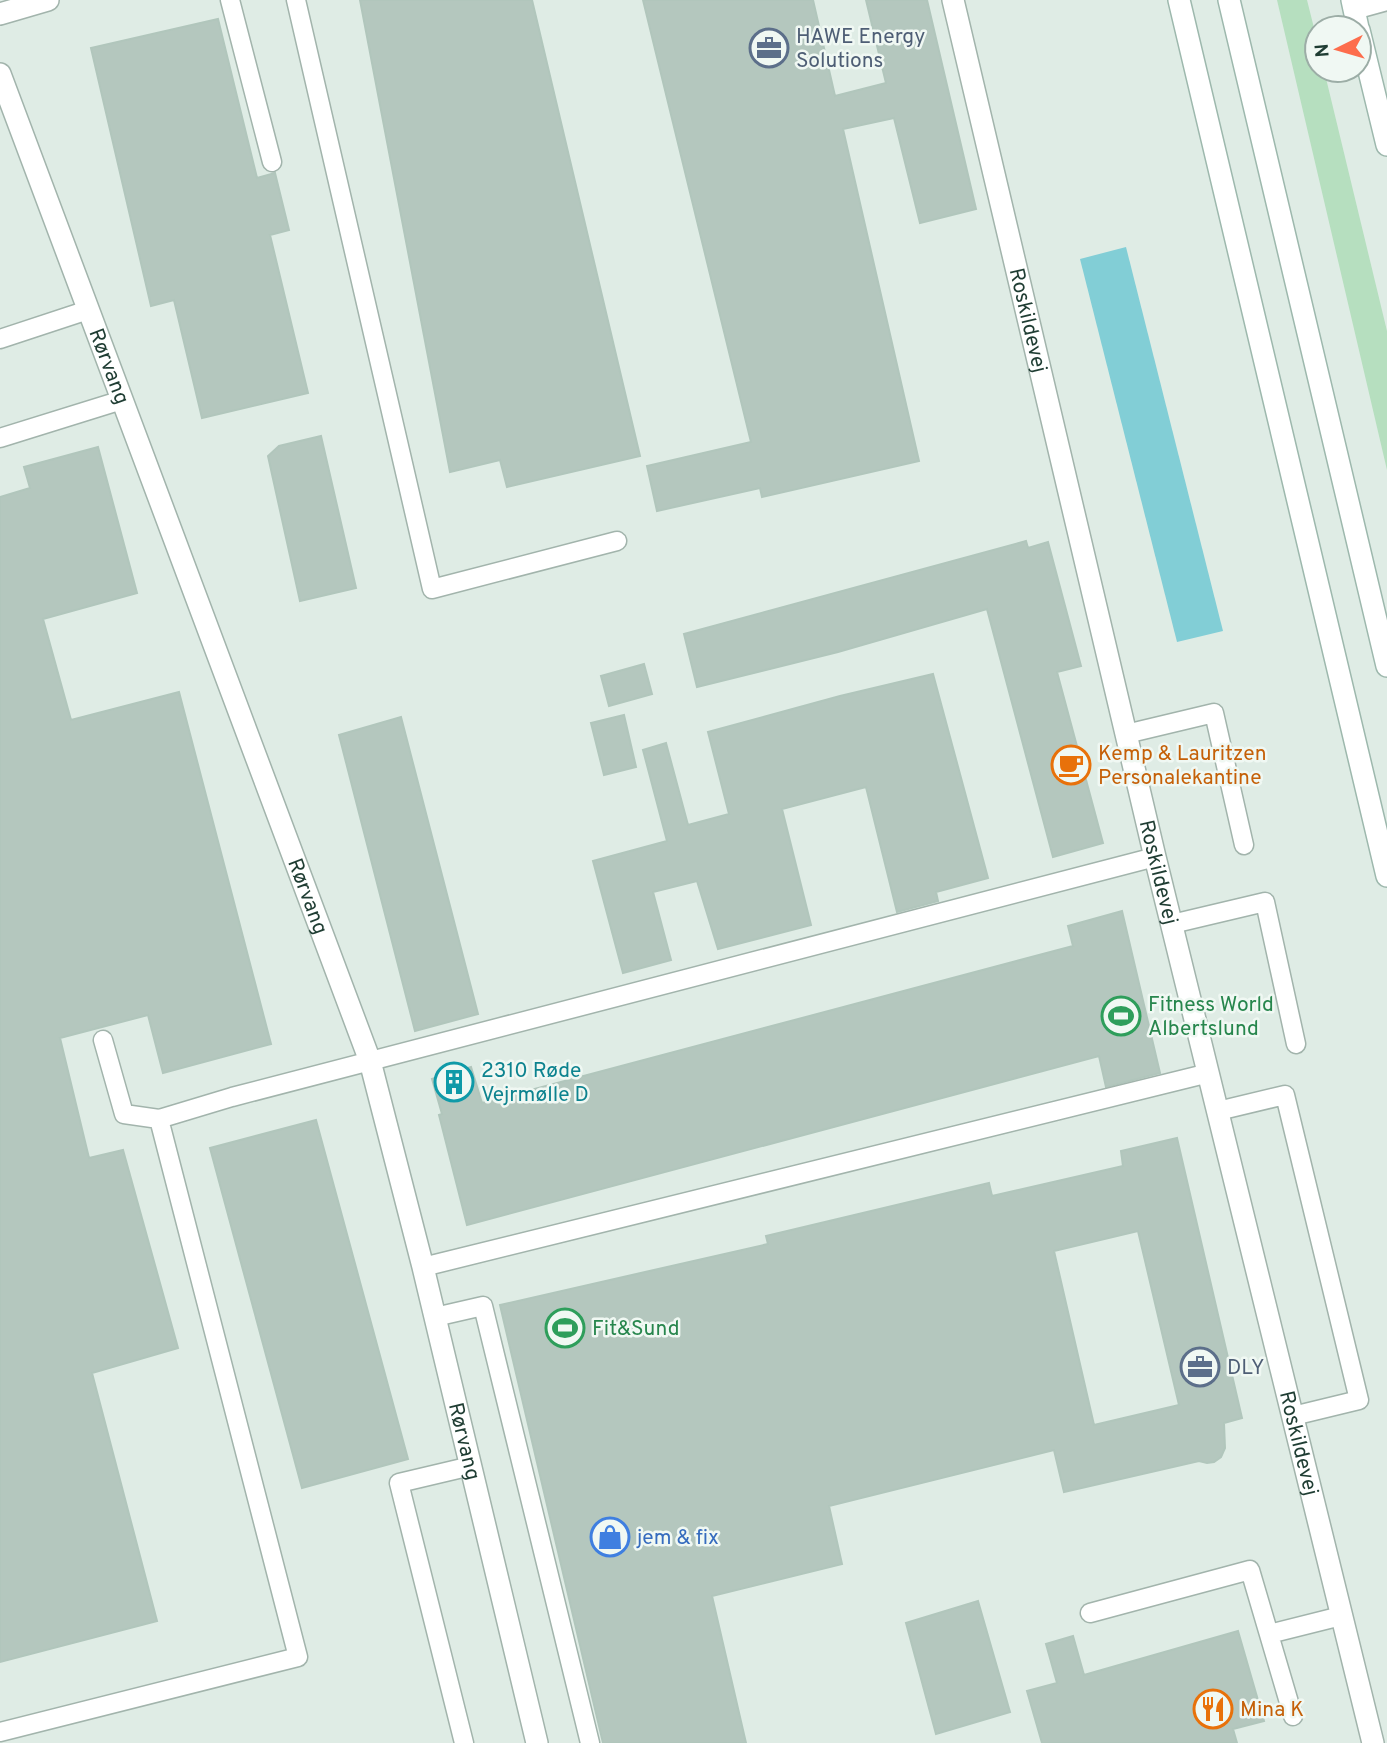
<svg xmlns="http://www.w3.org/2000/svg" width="1387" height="1743" font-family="Overpass,sans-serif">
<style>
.green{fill:#b6dfbf}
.water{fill:#82ced6}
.building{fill:#b4c7be;stroke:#b1c6bc;stroke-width:2;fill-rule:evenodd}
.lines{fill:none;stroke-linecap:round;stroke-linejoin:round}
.lane-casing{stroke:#a2b4ac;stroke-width:21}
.street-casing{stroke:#a2b4ac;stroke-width:24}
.secondary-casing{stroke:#9db8ad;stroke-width:24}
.lane{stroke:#fff;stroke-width:18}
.street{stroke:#fff;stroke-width:21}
.secondary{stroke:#fff;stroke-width:21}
.labels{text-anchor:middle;stroke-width:5;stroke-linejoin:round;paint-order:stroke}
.service-label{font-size:21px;fill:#4e5e75;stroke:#f0f8f3;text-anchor:start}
.street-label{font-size:21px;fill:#1f3d33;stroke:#f0f8f3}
.food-label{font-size:21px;fill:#c56008;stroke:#f0f8f3;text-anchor:start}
.leisure-label{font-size:21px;fill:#27864d;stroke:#f0f8f3;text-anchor:start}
.culture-label{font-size:21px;fill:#0d838f;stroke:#f0f8f3;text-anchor:start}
.shop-label{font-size:21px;fill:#366cbe;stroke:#f0f8f3;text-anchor:start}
</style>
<rect width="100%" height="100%" fill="#dfece5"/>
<!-- green -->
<path class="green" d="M 1277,0 L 1307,0 L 1317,40 L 1317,70 L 1324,70 L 1387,331 L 1387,470 Z"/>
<!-- water -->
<path class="water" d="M 1126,247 L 1223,631 L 1177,642 L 1080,259 Z"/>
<!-- building -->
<path class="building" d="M 360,0 L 532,0 L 640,456 L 507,487 L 500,460 L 450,472 Z
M 643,0 L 813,0 L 835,96 L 886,83 L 866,0 L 927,0 L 976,209 L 920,223 L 894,118 L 843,129 L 919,461 L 762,497 L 760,488 L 657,511 L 647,466 L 751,442 Z
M 218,19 L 257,178 L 275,173 L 289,230 L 270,235 L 308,393 L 202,418 L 174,300 L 151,306 L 91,48 Z
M 321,436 L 356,588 L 300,601 L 268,456 L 279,446 Z
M 98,447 L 137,593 L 43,619 L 71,720 L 179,692 L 271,1044 L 163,1073 L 148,1015 L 60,1038 L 89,1158 L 123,1150 L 178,1348 L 92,1373 L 157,1621 L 0,1662 L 0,497 L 30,488 L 24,467 Z
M 1026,541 L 1028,548 L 1048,542 L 1081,666 L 1057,672 L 1103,843 L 1053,857 L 987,609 L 838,652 L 697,687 L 684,634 Z
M 644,664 L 652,694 L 609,706 L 601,676 Z
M 933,674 L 988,878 L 936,892 L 938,901 L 897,912 L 866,787 L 782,809 L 811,925 L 718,949 L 697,881 L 653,892 L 671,960 L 623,973 L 593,861 L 667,841 L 643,750 L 666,743 L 688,825 L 729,814 L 708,732 L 840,696 Z
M 624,715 L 636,767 L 604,775 L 591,723 Z
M 401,717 L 478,1014 L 415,1031 L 339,735 Z
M 1122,911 L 1160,1073 L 1106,1087 L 1099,1056 L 467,1225 L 439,1115 L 442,1114 L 432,1079 L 471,1067 L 482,1103 L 1073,946 L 1068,926 Z
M 316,1120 L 408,1459 L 302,1488 L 210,1148 Z
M 1177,1138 L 1242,1418 L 1224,1423 L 1225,1448 L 1221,1457 L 1214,1462 L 1207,1463 L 1199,1461 L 1064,1492 L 1054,1450 L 829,1506 L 842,1564 L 712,1596 L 746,1743 L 603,1743 L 500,1305 L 768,1244 L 766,1236 L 989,1183 L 992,1196 L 1123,1166 L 1121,1151 ZM 1138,1231 L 1179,1405 L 1094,1425 L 1054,1251 Z
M 978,1601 L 1010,1712 L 936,1734 L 906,1623 Z
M 1238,1631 L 1264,1721 L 1233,1729 L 1237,1743 L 1042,1743 L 1027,1691 L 1057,1683 L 1046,1644 L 1073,1636 L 1084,1675 Z"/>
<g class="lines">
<defs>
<path id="lane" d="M 230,0 L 272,162
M 296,0 L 432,589 L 617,541
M 1354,10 L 1387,1
M 0,339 L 88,310
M 0,438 L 122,400
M 1126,734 L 1214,713 L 1244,845
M 1172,924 L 1265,902 L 1296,1044
M 103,1040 L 124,1114 L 159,1119 L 232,1097 L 1155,857
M 1218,1111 L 1285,1095 L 1359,1400 L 1293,1416
M 423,1267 L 1209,1073
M 435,1317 L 483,1306 L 590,1743
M 1090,1613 L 1250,1570 L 1293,1716
M 1269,1634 L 1341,1616
M 0,1732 L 298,1657 L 159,1119
M 464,1743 L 399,1483 L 471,1466"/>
<g id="street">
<path id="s1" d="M 953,0 L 1155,857 L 1373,1743"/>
<path d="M 0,14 L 48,0"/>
<path id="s2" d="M 0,74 L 370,1061 L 423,1267 L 537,1743"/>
</g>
<path id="secondary" d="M 1179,0 L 1387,876
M 1229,0 L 1387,666
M 1352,0 L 1358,28
M 1359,30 L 1387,145"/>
</defs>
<!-- lane casing -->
<use href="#lane" class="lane-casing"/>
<!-- street casing -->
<use href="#street" class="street-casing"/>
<!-- secondary casing -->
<use href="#secondary" class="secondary-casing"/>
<!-- lane -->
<use href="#lane" class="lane"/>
<!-- street -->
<use href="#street" class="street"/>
<!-- secondary -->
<use href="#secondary" class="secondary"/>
</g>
<!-- icons -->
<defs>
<symbol id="office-ring" viewBox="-11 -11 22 22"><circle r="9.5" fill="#f0f8f3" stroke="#5c6f8a" stroke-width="1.5"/><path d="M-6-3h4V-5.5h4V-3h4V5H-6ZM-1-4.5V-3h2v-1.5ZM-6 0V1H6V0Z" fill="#5c6f8a"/></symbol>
<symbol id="cafe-ring" viewBox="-11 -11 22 22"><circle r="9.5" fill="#f0f8f3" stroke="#e8710a" stroke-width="1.5"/><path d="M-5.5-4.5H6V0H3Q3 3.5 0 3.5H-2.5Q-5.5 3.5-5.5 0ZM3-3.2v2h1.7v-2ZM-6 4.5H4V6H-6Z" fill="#e8710a"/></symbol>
<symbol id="stadium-ring" viewBox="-11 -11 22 22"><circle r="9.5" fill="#f0f8f3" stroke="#2e9e5b" stroke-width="1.5"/><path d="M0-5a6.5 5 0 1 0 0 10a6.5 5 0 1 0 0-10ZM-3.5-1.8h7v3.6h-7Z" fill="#2e9e5b"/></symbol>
<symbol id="building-ring" viewBox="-11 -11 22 22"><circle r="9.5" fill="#f0f8f3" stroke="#0f9aa8" stroke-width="1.5"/><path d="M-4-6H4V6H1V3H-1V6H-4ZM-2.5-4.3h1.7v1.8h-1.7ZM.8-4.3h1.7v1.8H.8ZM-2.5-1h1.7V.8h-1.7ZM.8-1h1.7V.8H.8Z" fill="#0f9aa8"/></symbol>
<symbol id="shop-ring" viewBox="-11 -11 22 22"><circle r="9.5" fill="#f0f8f3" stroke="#3f7fe0" stroke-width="1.5"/><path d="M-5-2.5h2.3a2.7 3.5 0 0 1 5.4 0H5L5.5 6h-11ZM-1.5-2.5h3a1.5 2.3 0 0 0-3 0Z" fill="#3f7fe0"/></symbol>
<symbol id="restaurant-ring" viewBox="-11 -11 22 22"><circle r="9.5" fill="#f0f8f3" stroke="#e8710a" stroke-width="1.5"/><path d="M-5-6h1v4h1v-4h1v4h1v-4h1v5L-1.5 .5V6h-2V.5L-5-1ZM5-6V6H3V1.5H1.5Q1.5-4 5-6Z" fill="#e8710a"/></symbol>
</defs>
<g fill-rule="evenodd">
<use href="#office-ring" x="747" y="26" width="44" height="44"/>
<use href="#cafe-ring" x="1049" y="743" width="44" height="44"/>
<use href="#stadium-ring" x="1099" y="994" width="44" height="44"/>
<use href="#building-ring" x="432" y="1060" width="44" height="44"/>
<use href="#stadium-ring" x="543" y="1306" width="44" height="44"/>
<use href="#office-ring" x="1178" y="1345" width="44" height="44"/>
<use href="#shop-ring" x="588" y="1515" width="44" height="44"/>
<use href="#restaurant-ring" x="1191" y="1687" width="44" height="44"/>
</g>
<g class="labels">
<!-- service labels -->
<g class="service-label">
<text x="796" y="43">HAWE Energy<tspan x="796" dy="24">Solutions</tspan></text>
<text x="1227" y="1374">DLY</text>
</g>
<!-- street labels -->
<g class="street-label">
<text dy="7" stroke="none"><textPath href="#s1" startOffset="329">Roskildevej</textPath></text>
<text dy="7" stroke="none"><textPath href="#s2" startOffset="312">Rørvang</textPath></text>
<text dy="7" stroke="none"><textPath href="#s1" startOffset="896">Roskildevej</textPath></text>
<text dy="7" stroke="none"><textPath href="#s2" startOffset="878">Rørvang</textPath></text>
<text dy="7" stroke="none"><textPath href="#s2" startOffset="1446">Rørvang</textPath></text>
<text dy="7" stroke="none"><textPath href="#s1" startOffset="1484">Roskildevej</textPath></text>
</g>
<!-- food labels -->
<g class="food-label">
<text x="1098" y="760">Kemp &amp; Lauritzen<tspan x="1098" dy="24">Personalekantine</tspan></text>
<text x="1240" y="1716">Mina K</text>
</g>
<!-- leisure labels -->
<g class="leisure-label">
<text x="1148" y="1011">Fitness World<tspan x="1148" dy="24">Albertslund</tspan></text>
<text x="592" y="1335">Fit&amp;Sund</text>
</g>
<!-- culture labels -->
<g class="culture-label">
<text x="481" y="1077">2310 Røde<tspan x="481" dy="24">Vejrmølle D</tspan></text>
</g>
<!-- shop labels -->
<g class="shop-label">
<text x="637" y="1544">jem &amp; fix</text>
</g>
</g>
<!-- north arrow -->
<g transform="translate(1338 49) rotate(265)"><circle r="33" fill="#f0f8f3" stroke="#9cada6" stroke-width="2"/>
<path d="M0-5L12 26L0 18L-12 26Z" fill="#fd6d4c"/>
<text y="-10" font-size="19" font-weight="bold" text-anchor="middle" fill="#1f3d33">N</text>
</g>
</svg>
